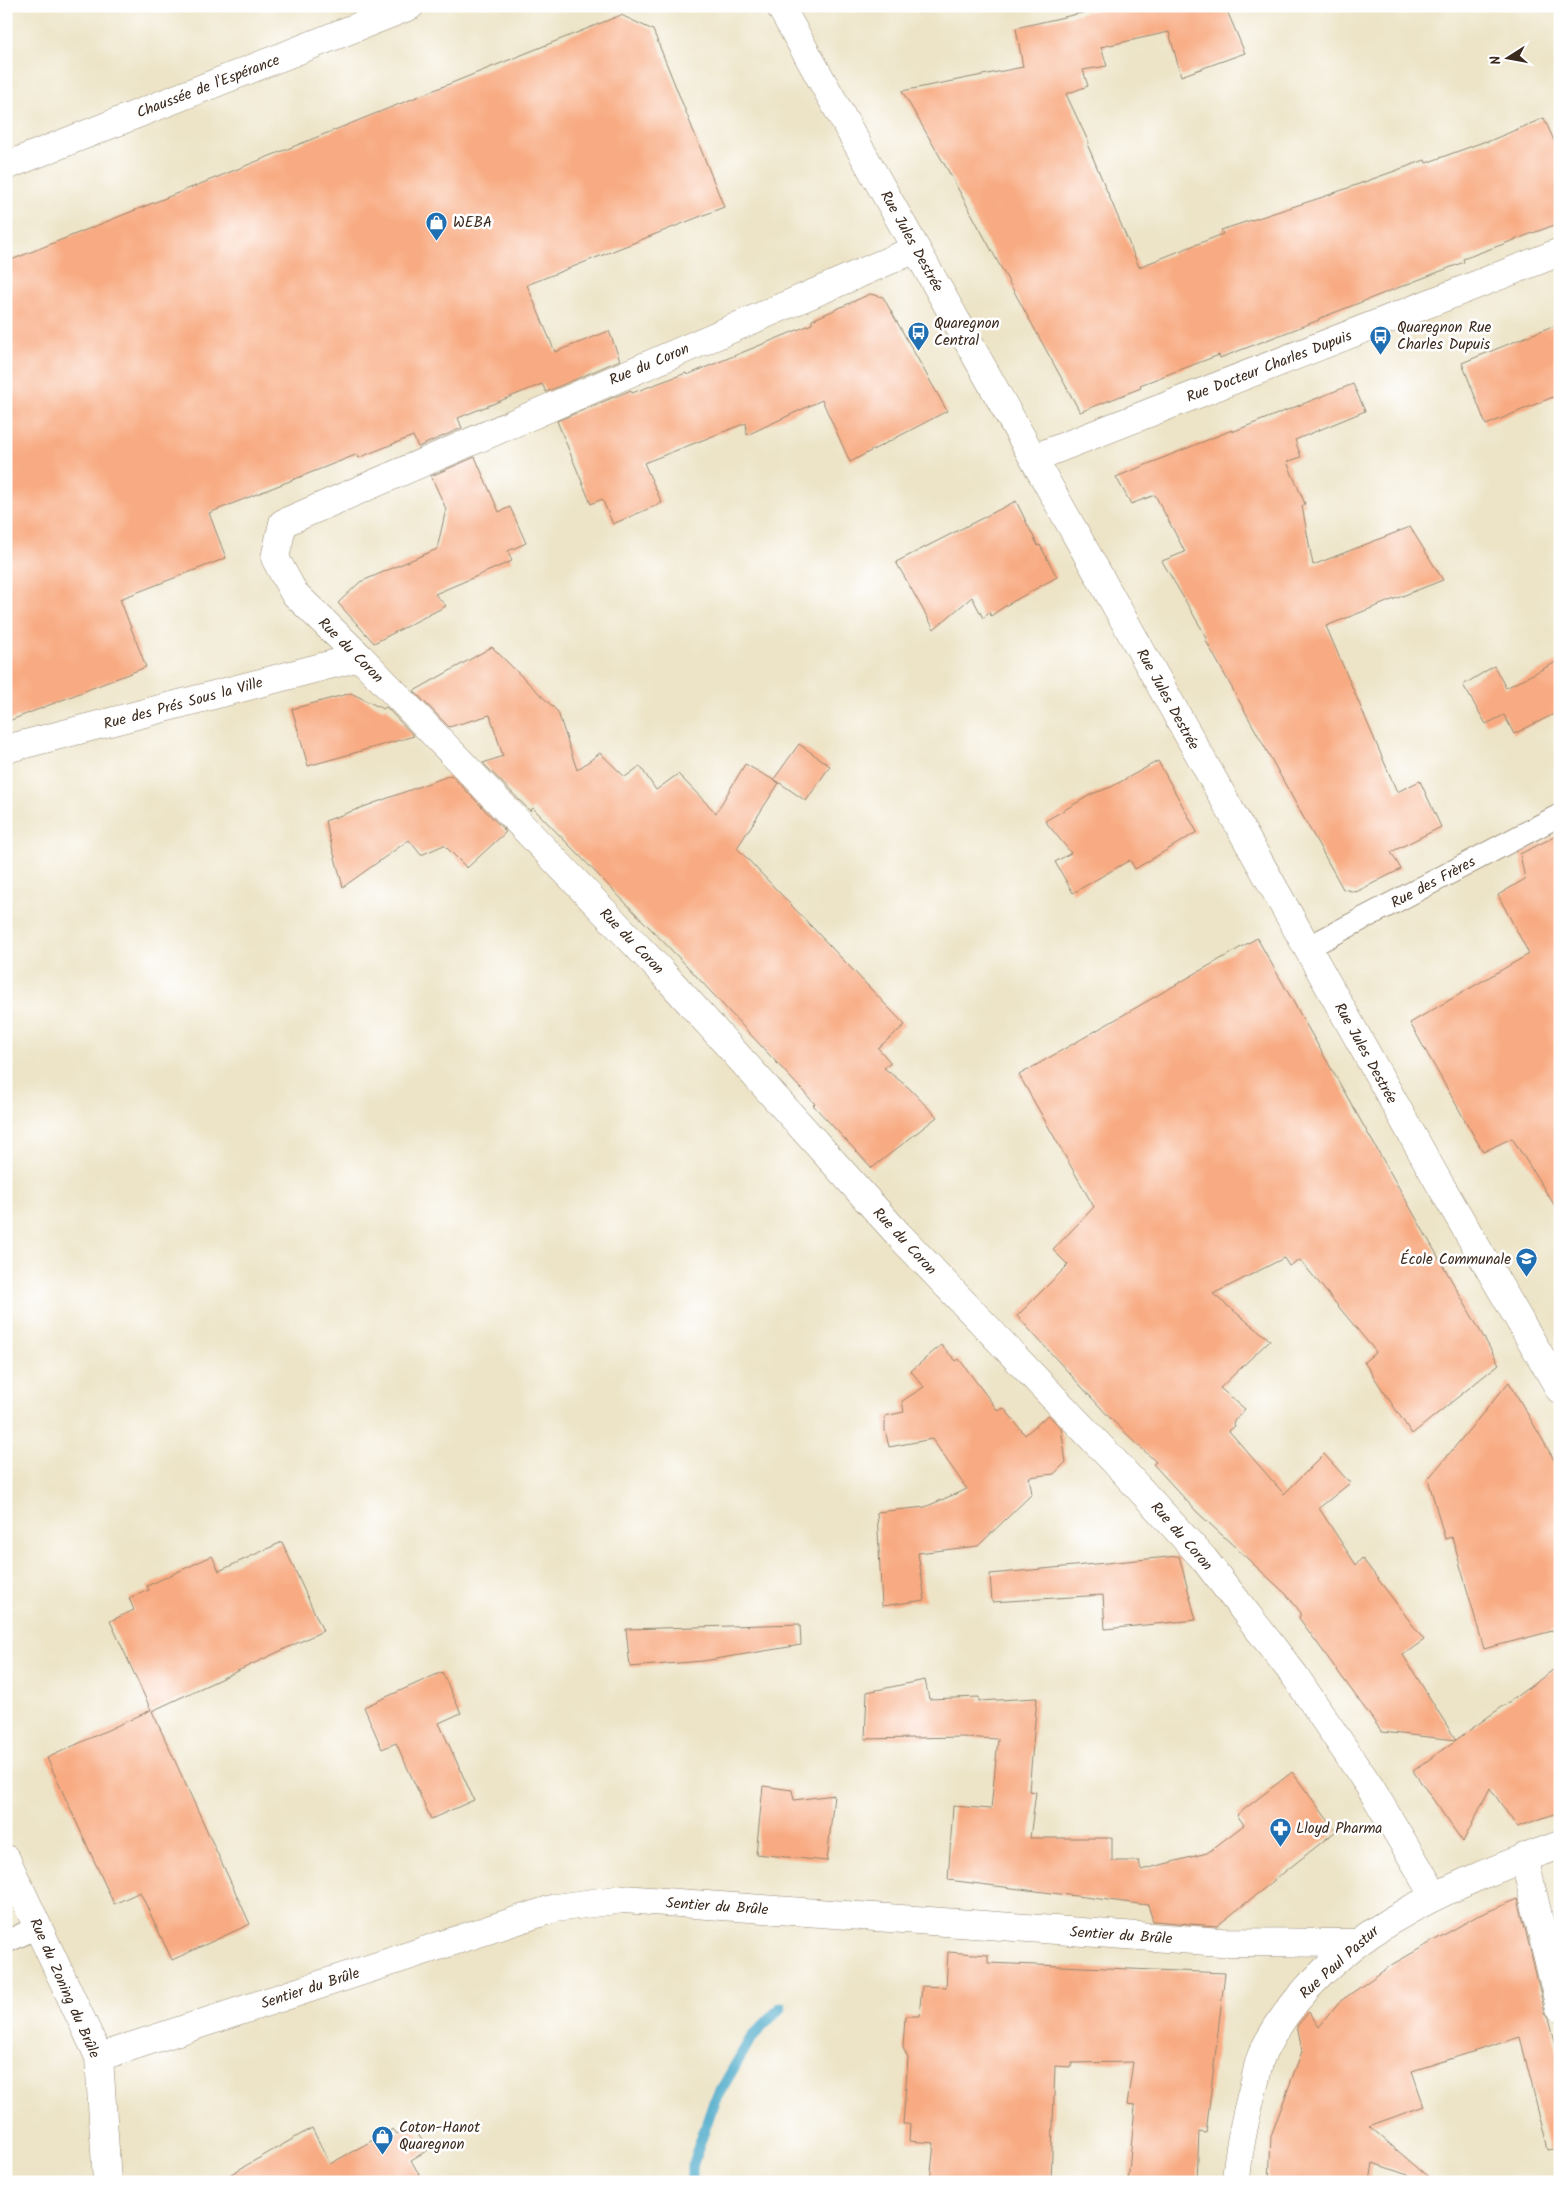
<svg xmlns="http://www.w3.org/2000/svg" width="1566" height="2188" font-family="Kalam,sans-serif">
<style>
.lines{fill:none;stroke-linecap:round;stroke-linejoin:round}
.stream{stroke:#49a8c8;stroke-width:11}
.building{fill:#f8ab82}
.lane-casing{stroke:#948772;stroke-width:24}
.street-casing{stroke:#948772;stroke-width:29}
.secondary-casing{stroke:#948772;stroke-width:29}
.primary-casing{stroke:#948772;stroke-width:29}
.lane{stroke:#fff;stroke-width:22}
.street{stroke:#fff;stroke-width:28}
.secondary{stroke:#fff;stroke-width:28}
.primary{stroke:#fff;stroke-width:28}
.labels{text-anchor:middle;stroke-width:5;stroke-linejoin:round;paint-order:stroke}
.street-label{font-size:15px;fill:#3b2a1e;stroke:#fff}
.poi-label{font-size:15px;fill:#3b2a1e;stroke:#fff;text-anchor:start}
</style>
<rect width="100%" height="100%" fill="#fff"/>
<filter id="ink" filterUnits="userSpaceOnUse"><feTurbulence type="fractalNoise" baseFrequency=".02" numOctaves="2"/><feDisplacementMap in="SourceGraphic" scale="10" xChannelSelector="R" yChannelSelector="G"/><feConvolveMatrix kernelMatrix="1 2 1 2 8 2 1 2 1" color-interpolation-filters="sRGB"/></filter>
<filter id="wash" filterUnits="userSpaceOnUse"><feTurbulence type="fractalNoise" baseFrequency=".0096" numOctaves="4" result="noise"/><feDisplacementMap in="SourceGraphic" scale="20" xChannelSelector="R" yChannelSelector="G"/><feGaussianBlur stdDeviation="1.12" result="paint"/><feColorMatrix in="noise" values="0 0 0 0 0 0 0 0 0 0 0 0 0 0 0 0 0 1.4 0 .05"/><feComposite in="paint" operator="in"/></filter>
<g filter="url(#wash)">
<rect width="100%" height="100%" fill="#ede4c7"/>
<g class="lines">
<!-- stream -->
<path class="stream" d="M 692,2182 L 692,2166 L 714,2102 L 751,2038 L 781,2007"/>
</g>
<g id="blocks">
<!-- building -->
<path class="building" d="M 1112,6 L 1225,6 L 1245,53 L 1181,76 L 1169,32 L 1101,47 L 1107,66 L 1083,70 L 1088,86 L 1066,94 L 1089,143 L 1088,146 L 1139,267 L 1223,234 L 1221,230 L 1323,197 L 1425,160 L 1426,163 L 1486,141 L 1487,142 L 1544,118 L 1560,154 L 1560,223 L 1463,259 L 1464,262 L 1318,319 L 1319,320 L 1220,358 L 1219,355 L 1140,385 L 1141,388 L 1080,412 L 946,167 L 902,91 L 1023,67 L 1016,28 Z
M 621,15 L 653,30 L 724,207 L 527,285 L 555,352 L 609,331 L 620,360 L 546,392 L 542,384 L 458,418 L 462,428 L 418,447 L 413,436 L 358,458 L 358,454 L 209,513 L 226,558 L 120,599 L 146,667 L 6,722 L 6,262 Z
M 870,294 L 883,297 L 947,411 L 850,462 L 822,400 L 747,435 L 746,423 L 644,463 L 662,503 L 613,524 L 602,499 L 591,504 L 557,421 L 631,390 L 632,393 L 667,380 L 686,373 L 687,375 L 812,324 L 812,320 Z
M 1560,323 L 1560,394 L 1486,425 L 1462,363 Z
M 1353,384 L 1365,411 L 1295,440 L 1301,457 L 1287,462 L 1305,504 L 1302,506 L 1313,565 L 1410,527 L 1443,580 L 1326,626 L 1397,792 L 1420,781 L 1441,827 L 1391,852 L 1401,869 L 1356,892 L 1343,889 L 1205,639 L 1207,638 L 1162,561 L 1185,552 L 1155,495 L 1131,504 L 1116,477 L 1232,430 L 1232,432 Z
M 475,457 L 499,512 L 510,507 L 526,543 L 508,551 L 512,561 L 435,594 L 446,606 L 374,643 L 338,603 L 360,582 L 437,549 L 446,509 L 431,476 Z
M 1016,501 L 1038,546 L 1040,545 L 1057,577 L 1005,606 L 991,616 L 989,612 L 983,618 L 972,597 L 934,629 L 896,562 Z
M 492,647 L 558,712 L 577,770 L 600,753 L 625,777 L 640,766 L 656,790 L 678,774 L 716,813 L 745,764 L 779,783 L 737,848 L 905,1025 L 878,1048 L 891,1063 L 884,1068 L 909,1088 L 937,1117 L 872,1168 L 813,1105 L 815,1104 L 686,965 L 533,808 L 530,811 L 483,763 L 503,756 L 490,715 L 449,727 L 414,691 Z
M 1560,660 L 1560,711 L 1514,734 L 1504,715 L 1486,724 L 1463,685 L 1494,666 L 1506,688 Z
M 351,693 L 383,709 L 386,707 L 414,736 L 308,766 L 292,709 Z
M 799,744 L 830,766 L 806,801 L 774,779 Z
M 1158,761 L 1197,832 L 1135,869 L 1130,860 L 1073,893 L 1055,862 L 1071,853 L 1045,821 L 1092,794 L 1111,787 Z
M 451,775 L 506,832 L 467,868 L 444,845 L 421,855 L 409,840 L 343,887 L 325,821 Z
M 1560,834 L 1560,1214 L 1512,1138 L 1483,1152 L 1410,1023 L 1529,954 L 1498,895 L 1525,879 L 1520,854 Z
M 1257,938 L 1499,1364 L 1412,1434 L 1364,1362 L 1376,1352 L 1300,1260 L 1289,1266 L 1284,1258 L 1213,1294 L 1270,1340 L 1220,1388 L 1245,1409 L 1233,1422 L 1235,1426 L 1229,1431 L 1284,1494 L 1324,1454 L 1350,1483 L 1319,1508 L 1356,1565 L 1362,1558 L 1424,1640 L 1403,1655 L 1456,1740 L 1560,1665 L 1560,1812 L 1517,1827 L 1490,1788 L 1463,1842 L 1413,1771 L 1456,1740 L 1382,1732 L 1299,1618 L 1301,1613 L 1287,1595 L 1197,1512 L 1153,1464 L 1156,1462 L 1111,1419 L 1017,1316 L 1068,1265 L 1053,1250 L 1094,1207 L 1019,1075 Z
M 941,1345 L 956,1361 L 959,1359 L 998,1411 L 1004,1408 L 1025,1435 L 1048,1415 L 1061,1428 L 1066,1462 L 1054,1474 L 1029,1477 L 1032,1494 L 978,1546 L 918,1553 L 925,1600 L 882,1606 L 877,1512 L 925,1507 L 967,1489 L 932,1439 L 889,1447 L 885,1430 L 885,1416 L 904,1412 L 902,1401 L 924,1387 L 911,1371 Z
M 1509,1382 L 1560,1470 L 1560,1629 L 1484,1649 L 1452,1537 L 1445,1539 L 1428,1479 Z
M 282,1542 L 323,1631 L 152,1711 L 250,1924 L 172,1960 L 140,1892 L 114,1904 L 47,1758 L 151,1710 L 110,1621 L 134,1610 L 129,1598 L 149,1590 L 147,1586 L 212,1556 L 219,1571 Z
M 1179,1556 L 1196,1620 L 1105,1629 L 1103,1595 L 992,1602 L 990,1574 Z
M 800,1624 L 801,1645 L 703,1661 L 630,1667 L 626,1629 Z
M 442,1672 L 461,1713 L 439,1723 L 474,1800 L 431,1819 L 396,1743 L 382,1749 L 364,1707 Z
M 925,1680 L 929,1699 L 979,1697 L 979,1701 L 1037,1698 L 1029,1791 L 1036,1792 L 1030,1838 L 1112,1838 L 1112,1861 L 1139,1861 L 1141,1870 L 1207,1853 L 1244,1825 L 1237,1815 L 1292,1772 L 1336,1831 L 1217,1926 L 1153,1921 L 1148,1905 L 948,1880 L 953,1806 L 991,1809 L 998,1739 L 961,1737 L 865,1739 L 867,1692 Z
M 763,1786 L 792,1790 L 794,1800 L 834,1795 L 827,1861 L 756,1854 Z
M 1518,1899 L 1545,2012 L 1549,2019 L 1560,2061 L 1560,2148 L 1548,2150 L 1520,2037 L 1412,2071 L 1424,2106 L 1369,2126 L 1434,2182 L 1428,2182 L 1373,2163 L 1370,2182 L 1269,2182 L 1271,2136 L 1302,2051 L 1297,2026 L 1309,2012 L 1319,2027 L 1339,2002 L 1393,1964 L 1477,1916 Z
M 948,1952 L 988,1955 L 988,1963 L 1225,1973 L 1206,2133 L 1199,2132 L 1197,2182 L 1128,2182 L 1135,2106 L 1127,2105 L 1133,2062 L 1072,2063 L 1071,2067 L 1055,2066 L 1051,2182 L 930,2182 L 934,2143 L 909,2141 L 910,2124 L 903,2124 L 908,2058 L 903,2048 L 905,2016 L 919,2016 L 922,1986 L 946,1987 Z
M 412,2125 L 428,2150 L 411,2160 L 423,2182 L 217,2182 L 312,2128 L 330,2164 L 393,2129 L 397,2134 Z"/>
</g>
</g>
<g filter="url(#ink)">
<use href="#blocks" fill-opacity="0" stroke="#948772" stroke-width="1"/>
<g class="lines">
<defs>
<path id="lane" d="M 1307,948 L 1560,815
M 6,1942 L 38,1927"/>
<path id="street" d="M 916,249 L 283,523 L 275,558 L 294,593 L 360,657 L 663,973 L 898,1234 L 1114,1461 L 1204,1559 L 1295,1676 L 1370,1787 L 1435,1896
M 6,749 L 360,657
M 1524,1857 L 1560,2008
M 6,1859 L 99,2057 L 107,2182
M 99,2057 L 555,1908 L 623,1899 L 1221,1942 L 1357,1943"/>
<path id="secondary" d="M 6,166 L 410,6
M 1034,458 L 1560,252
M 1236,2182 C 1238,2148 1246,2114 1255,2081 C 1257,2072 1258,2061 1263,2052 C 1320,1938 1446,1886 1560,1845"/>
<path id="primary" d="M 780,6 L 1438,1181 L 1560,1390"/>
</defs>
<!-- lane casing -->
<use href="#lane" class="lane-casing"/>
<!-- street casing -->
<use href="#street" class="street-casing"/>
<!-- secondary casing -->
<use href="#secondary" class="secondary-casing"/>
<!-- primary casing -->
<use href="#primary" class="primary-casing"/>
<!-- lane -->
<use href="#lane" class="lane"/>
<!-- street -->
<use href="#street" class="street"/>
<!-- secondary -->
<use href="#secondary" class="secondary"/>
<!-- primary -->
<use href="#primary" class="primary"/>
</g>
</g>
<!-- icons -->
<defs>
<symbol id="shop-pin" viewBox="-11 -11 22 30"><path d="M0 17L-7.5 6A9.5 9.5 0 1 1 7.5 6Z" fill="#1f6fb2" stroke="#fff"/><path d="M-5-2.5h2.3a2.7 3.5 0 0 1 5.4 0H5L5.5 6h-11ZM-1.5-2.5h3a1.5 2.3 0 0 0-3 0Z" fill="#fff"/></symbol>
<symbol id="bus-pin" viewBox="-11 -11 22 30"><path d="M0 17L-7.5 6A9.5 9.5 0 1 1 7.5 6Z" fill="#1f6fb2" stroke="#fff"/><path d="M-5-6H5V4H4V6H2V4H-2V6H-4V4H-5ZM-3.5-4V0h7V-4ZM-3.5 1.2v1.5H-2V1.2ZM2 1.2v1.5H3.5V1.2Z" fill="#fff"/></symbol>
<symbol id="school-pin" viewBox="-11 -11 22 30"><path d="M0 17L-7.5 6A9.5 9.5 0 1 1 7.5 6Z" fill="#1f6fb2" stroke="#fff"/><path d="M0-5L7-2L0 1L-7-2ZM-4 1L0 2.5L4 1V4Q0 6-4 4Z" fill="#fff"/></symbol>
<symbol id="pharmacy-pin" viewBox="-11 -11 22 30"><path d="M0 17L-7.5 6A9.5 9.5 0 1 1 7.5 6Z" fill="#1f6fb2" stroke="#fff"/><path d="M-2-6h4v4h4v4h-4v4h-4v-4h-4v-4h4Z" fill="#fff"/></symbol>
</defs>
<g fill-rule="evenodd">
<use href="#shop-pin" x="424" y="210" width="25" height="34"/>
<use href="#bus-pin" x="906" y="320" width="25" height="34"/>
<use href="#bus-pin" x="1368" y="324" width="25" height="34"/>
<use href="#school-pin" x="1514" y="1246" width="25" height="34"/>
<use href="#pharmacy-pin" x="1268" y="1816" width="25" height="34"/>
<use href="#shop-pin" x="370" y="2124" width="25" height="34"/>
</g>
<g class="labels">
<!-- street labels -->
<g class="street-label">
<text transform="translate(208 86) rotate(-21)" y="5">Chaussée de l'Espérance</text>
<text transform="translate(912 241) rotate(61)" y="5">Rue Jules Destrée</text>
<text transform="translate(649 364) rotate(-23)" y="5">Rue du Coron</text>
<text transform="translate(1269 366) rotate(-21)" y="5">Rue Docteur Charles Dupuis</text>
<text transform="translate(351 650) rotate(45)" y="5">Rue du Coron</text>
<text transform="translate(1168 699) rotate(61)" y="5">Rue Jules Destrée</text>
<text transform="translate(183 703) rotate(-15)" y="5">Rue des Prés Sous la Ville</text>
<text transform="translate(1433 882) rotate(-28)" y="5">Rue des Frères</text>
<text transform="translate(632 941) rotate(46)" y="5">Rue du Coron</text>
<text transform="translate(1366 1053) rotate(61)" y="5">Rue Jules Destrée</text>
<text transform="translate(905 1241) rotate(47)" y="5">Rue du Coron</text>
<text transform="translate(1182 1536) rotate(49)" y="5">Rue du Coron</text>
<text transform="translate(717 1906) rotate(4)" y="5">Sentier du Brûle</text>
<text transform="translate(1121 1935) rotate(4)" y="5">Sentier du Brûle</text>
<text transform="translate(1339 1962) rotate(-42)" y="5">Rue Paul Pastur</text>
<text transform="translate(65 1988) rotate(66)" y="5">Rue du Zoning du Brûle</text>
<text transform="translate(310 1988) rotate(-18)" y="5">Sentier du Brûle</text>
</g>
<!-- poi labels -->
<g class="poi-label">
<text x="453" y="227">WEBA</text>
<text x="934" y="328">Quaregnon<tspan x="934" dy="17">Central</tspan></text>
<text x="1397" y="332">Quaregnon Rue<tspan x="1397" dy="17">Charles Dupuis</tspan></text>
<text x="1511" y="1264" text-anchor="end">École Communale</text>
<text x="1296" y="1833">Lloyd Pharma</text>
<text x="399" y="2132">Coton-Hanot<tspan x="399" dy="17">Quaregnon</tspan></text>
</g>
</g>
<!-- margin -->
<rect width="1566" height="2188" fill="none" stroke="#fff" stroke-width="25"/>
<!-- north arrow -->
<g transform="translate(1508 58) rotate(259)" stroke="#ffffff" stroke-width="4" paint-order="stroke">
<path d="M0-4L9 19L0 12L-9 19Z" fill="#3b2a1e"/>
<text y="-8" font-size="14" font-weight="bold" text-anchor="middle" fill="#3b2a1e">N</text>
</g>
</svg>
